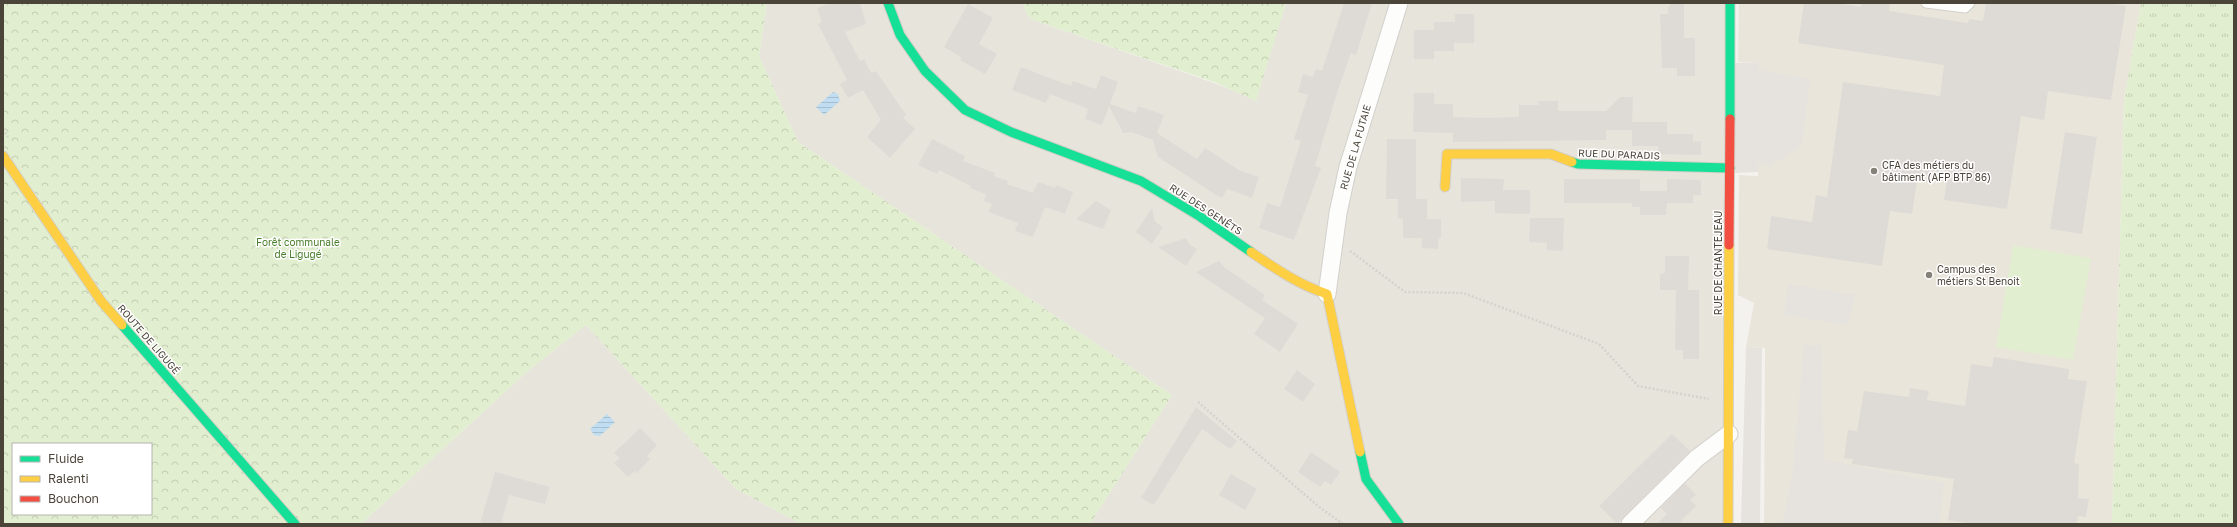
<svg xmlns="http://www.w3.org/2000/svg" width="2237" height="527" font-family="'Golos Text',sans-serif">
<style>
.residential{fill:#e7e4dc}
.education{fill:#eae5da}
.grass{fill:url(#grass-tufts)}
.forest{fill:url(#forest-crowns);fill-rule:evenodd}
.pitch{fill:#e1eecf}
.parking{fill:#e6e3df}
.water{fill:url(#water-rules)}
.building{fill:#dedbd6}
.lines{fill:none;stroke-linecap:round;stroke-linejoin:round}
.lane-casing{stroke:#d2d0cb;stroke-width:11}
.street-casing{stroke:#d2d0cb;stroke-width:19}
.fast-casing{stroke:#d3cfc5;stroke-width:11}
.slow-casing{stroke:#d3cfc5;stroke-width:11}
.jam-casing{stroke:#d3cfc5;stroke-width:11}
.path{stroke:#d3d2cc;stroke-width:2.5;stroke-dasharray:2 2;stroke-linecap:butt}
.lane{stroke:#fdfdfc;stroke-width:9}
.street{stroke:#fdfdfc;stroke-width:17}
.fast{stroke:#16e098;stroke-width:9}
.slow{stroke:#ffcf43;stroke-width:9}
.jam{stroke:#f24e42;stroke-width:9}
.poi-dot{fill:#868178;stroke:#fff;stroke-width:1.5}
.labels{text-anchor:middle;stroke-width:3;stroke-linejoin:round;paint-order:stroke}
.street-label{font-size:10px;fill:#4b4439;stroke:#fff}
.poi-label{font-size:10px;fill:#4b4439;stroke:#fff;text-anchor:start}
.park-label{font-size:10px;fill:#4a7f2a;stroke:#fff}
</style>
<defs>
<pattern id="grass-tufts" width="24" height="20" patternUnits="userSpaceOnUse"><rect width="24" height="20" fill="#e1eecf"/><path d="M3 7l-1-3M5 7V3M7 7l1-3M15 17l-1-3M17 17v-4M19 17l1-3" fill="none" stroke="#c3cdb2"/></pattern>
<pattern id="forest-crowns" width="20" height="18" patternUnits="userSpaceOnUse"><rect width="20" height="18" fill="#e1eecf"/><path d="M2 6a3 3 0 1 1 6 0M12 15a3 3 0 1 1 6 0" fill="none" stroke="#c3cdb2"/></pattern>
<pattern id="water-rules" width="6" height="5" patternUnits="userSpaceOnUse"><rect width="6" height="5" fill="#c0ddf1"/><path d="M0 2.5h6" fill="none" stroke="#a6bfcf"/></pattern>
</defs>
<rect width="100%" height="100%" fill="#f4f2ee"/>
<!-- residential -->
<path class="residential" d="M 767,3 L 1022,3 L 1030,19 L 1214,83 L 1256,100 L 1286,3 L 1730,3 L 1728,524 L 1090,524 L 1172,395 L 798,142 L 759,56 Z
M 586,325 L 736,489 L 801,524 L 361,524 L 529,370 Z"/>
<!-- education -->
<path class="education" d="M 1739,3 L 2141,3 L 2124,100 L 2112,524 L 1764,524 L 1765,348 L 1746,347 L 1754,303 L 1738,295 L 1739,175 L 1758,176 L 1758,62 L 1738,62 Z"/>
<!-- grass -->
<path class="grass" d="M 2141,3 L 2234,3 L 2234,524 L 2112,524 L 2124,100 Z"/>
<!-- forest -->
<path class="forest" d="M 3,3 L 767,3 L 759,56 L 798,142 L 1172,395 L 1090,524 L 801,524 L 736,489 L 586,325 L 529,370 L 361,524 L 3,524 ZM 13,444 L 151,444 L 151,514 L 13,514 Z
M 1022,3 L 1286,3 L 1256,101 L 1214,82 L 1030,19 Z"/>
<!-- pitch -->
<path class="pitch" d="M 2013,245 L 2091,258 L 2073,360 L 1996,347 Z"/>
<!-- parking -->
<path class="parking" d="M 1758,62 L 1759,70 L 1810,79 L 1802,146 L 1770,166 L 1758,164 L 1758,172 L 1735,173 L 1734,63 Z
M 1788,284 L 1855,295 L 1848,325 L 1784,315 Z
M 1804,345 L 1821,345 L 1824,460 L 1944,483 L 1939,524 L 1782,524 L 1792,477 Z
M 1746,347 L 1762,348 L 1760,524 L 1741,523 Z"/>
<!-- water -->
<path class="water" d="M 833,92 L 838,94 L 840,101 L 824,115 L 816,107 Z
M 607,414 L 615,422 L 600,436 L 594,435 L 590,429 Z"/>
<!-- building -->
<path class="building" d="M 830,3 L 860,3 L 866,24 L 845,32 L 860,61 L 864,59 L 871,73 L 876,71 L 906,115 L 903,118 L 915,129 L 890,158 L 867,137 L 881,120 L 863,90 L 848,98 L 840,84 L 847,80 L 818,24 L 822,22 L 817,8 Z
M 1344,3 L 1372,3 L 1356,55 L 1351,53 L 1338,90 L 1315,166 L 1321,168 L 1294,240 L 1259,228 L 1267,203 L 1280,207 L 1301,141 L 1294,139 L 1308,95 L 1298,92 L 1303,74 L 1313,77 L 1316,69 L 1322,71 Z
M 1670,3 L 1684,3 L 1684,38 L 1695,38 L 1695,76 L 1677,76 L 1677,68 L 1662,68 L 1660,14 L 1668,14 L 1668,6 L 1670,7 Z
M 1804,3 L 1837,3 L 1861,7 L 1861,3 L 1890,3 L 1889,11 L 1968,23 L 1969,19 L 1983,21 L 1986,3 L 2109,3 L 2126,6 L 2111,100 L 2048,91 L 2044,120 L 2021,116 L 2007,209 L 1944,200 L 1947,179 L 1918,175 L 1912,214 L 1890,211 L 1882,266 L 1767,249 L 1771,216 L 1812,222 L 1816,195 L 1827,197 L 1843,82 L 1940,96 L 1944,65 L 1798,43 Z
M 968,4 L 993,18 L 979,44 L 997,54 L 985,74 L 960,60 L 961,57 L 944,47 Z
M 1455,14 L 1474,14 L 1474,43 L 1454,43 L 1454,51 L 1434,51 L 1434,59 L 1414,59 L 1414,30 L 1434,30 L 1434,22 L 1455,22 Z
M 1021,67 L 1071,86 L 1073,81 L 1096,89 L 1101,75 L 1118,82 L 1110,104 L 1136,113 L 1138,106 L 1164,115 L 1157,133 L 1197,159 L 1205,148 L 1239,170 L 1259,177 L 1252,198 L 1227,189 L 1222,198 L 1213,193 L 1158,157 L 1153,140 L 1131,132 L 1123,133 L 1109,106 L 1102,125 L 1085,119 L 1088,109 L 1050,94 L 1046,103 L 1012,90 Z
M 1414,93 L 1434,93 L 1434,104 L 1453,104 L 1453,117 L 1486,118 L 1519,117 L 1519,105 L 1539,105 L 1538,101 L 1558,101 L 1558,111 L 1606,111 L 1620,97 L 1633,97 L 1632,122 L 1667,122 L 1667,134 L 1693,134 L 1693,142 L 1701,141 L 1701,155 L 1659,154 L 1658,146 L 1632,146 L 1632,130 L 1606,130 L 1606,140 L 1453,142 L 1453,133 L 1413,132 Z
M 2065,132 L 2097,137 L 2082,234 L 2050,229 Z
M 932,139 L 965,156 L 963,161 L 995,173 L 994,176 L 1008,181 L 1007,184 L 1033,193 L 1038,182 L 1055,188 L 1056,185 L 1073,192 L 1065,214 L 1045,207 L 1033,237 L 1015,231 L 1018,223 L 989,212 L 992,204 L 984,201 L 986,194 L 970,188 L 971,186 L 939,170 L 937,174 L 918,165 Z
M 1387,139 L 1416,139 L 1416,199 L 1427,199 L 1427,219 L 1441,219 L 1441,238 L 1439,238 L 1438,249 L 1422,248 L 1422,238 L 1403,238 L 1403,219 L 1398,218 L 1398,199 L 1386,199 Z
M 1461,178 L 1504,179 L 1503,190 L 1530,190 L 1530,214 L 1495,213 L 1495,201 L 1461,202 Z
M 1564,179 L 1640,179 L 1640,191 L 1667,191 L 1667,179 L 1701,180 L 1701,195 L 1693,195 L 1693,203 L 1667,203 L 1666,215 L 1640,215 L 1640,207 L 1632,207 L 1632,203 L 1564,203 Z
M 1096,201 L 1111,210 L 1103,229 L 1076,219 Z
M 1152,208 L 1155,222 L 1163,227 L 1152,244 L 1136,232 Z
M 1530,218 L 1564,218 L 1563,251 L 1547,250 L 1547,243 L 1529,242 Z
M 1186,238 L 1189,244 L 1197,249 L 1186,266 L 1158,247 Z
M 1665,256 L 1689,256 L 1688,290 L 1660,290 L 1660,274 L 1665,273 Z
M 1219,261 L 1225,268 L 1265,295 L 1262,300 L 1298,324 L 1280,352 L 1254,334 L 1265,318 L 1196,272 Z
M 1676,290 L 1699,290 L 1699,359 L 1683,359 L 1683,350 L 1675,350 Z
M 1994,357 L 2069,369 L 2068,379 L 2087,381 L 2074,463 L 2079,464 L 2078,498 L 2089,499 L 2086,517 L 2078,516 L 2077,524 L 1972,524 L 1948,520 L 1954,479 L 1852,464 L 1853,459 L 1844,458 L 1848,430 L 1857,431 L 1864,391 L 1909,397 L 1910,388 L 1929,391 L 1927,400 L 1965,406 L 1971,364 L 1992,367 Z
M 1297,370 L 1315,384 L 1303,402 L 1284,389 Z
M 1196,407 L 1237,441 L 1230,449 L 1202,429 L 1154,505 L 1141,498 Z
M 640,428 L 657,445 L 647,456 L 650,459 L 637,473 L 635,471 L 628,477 L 614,463 L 620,458 L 614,453 Z
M 1672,434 L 1690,451 L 1617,523 L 1599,506 Z
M 1311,452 L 1340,472 L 1331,485 L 1325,481 L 1320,487 L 1298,472 Z
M 495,472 L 550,487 L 545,504 L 509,495 L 501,524 L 480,524 Z
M 1231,474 L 1257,489 L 1245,510 L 1219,495 Z
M 1685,483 L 1696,495 L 1690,500 L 1696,506 L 1678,524 L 1657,524 L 1667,514 L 1661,508 Z"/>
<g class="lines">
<defs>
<path id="lane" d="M 1926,3 L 1965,8 L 1970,3"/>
<path id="street" d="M 1327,294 L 1338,213 L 1348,167 L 1399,3
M 1630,524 L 1697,458 L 1729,434"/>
<path id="fast" d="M 888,3 L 900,35 L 925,71 L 965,110 L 1011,132 L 1141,181 L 1199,216 L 1251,252
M 1730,119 L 1730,3
M 1572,162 L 1578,164 L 1730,168
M 122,325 L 295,524
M 1360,452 L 1366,479 L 1399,524"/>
<path id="slow" d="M 3,156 L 101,301 L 122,325
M 1445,187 L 1447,154 L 1551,154 L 1572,162
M 1251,252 C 1276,269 1299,285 1327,294 L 1360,452
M 1728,524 L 1729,245"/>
<path id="jam" d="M 1729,245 L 1730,119"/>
</defs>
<!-- lane casing -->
<use href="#lane" class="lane-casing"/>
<!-- street casing -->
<use href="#street" class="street-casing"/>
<!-- fast casing -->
<use href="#fast" class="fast-casing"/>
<!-- slow casing -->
<use href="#slow" class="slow-casing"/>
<!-- jam casing -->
<use href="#jam" class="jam-casing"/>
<!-- path -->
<path class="path" d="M 3,129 L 8,137
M 1350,251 L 1405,292 L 1463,293 L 1599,344 L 1638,386 L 1709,399
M 1198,402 L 1318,506 L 1343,524"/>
<!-- lane -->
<use href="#lane" class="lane"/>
<!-- street -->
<use href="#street" class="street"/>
<!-- fast -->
<use href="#fast" class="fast"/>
<!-- slow -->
<use href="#slow" class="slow"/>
<!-- jam -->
<use href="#jam" class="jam"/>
</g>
<!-- markers -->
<g class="poi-dot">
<circle cx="1874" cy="171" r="4"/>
<circle cx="1929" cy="275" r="4"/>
</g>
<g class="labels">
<!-- street labels -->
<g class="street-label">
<text transform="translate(1355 147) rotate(-74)" y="4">RUE DE LA FUTAIE</text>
<text transform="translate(1619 154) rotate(2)" y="4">RUE DU PARADIS</text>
<text transform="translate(1206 209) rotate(33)" y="4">RUE DES GENÊTS</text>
<text transform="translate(1718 263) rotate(-90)" y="4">RUE DE CHANTEJEAU</text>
<text transform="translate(149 339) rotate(49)" y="4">ROUTE DE LIGUGÉ</text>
</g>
<!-- poi labels -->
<g class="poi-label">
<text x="1882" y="169">CFA des métiers du<tspan x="1882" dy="12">bâtiment (AFP BTP 86)</tspan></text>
<text x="1937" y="273">Campus des<tspan x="1937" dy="12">métiers St Benoit</tspan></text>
</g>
<!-- park labels -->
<g class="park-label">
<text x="298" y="246">Forêt communale<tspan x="298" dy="12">de Ligugé</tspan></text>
</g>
</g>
<!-- border -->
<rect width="2237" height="527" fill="none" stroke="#4b4439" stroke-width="8"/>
<!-- legend -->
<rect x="12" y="443" width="140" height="72" fill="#ffffff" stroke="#b7b4b0"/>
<rect x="20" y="456" width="20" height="6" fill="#16e098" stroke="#b7b4b0"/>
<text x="48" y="463" font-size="12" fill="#4b4439">Fluide</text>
<rect x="20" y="476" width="20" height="6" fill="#ffcf43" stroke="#b7b4b0"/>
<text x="48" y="483" font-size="12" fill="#4b4439">Ralenti</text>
<rect x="20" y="496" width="20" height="6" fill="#f24e42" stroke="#b7b4b0"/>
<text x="48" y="503" font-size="12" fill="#4b4439">Bouchon</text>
</svg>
